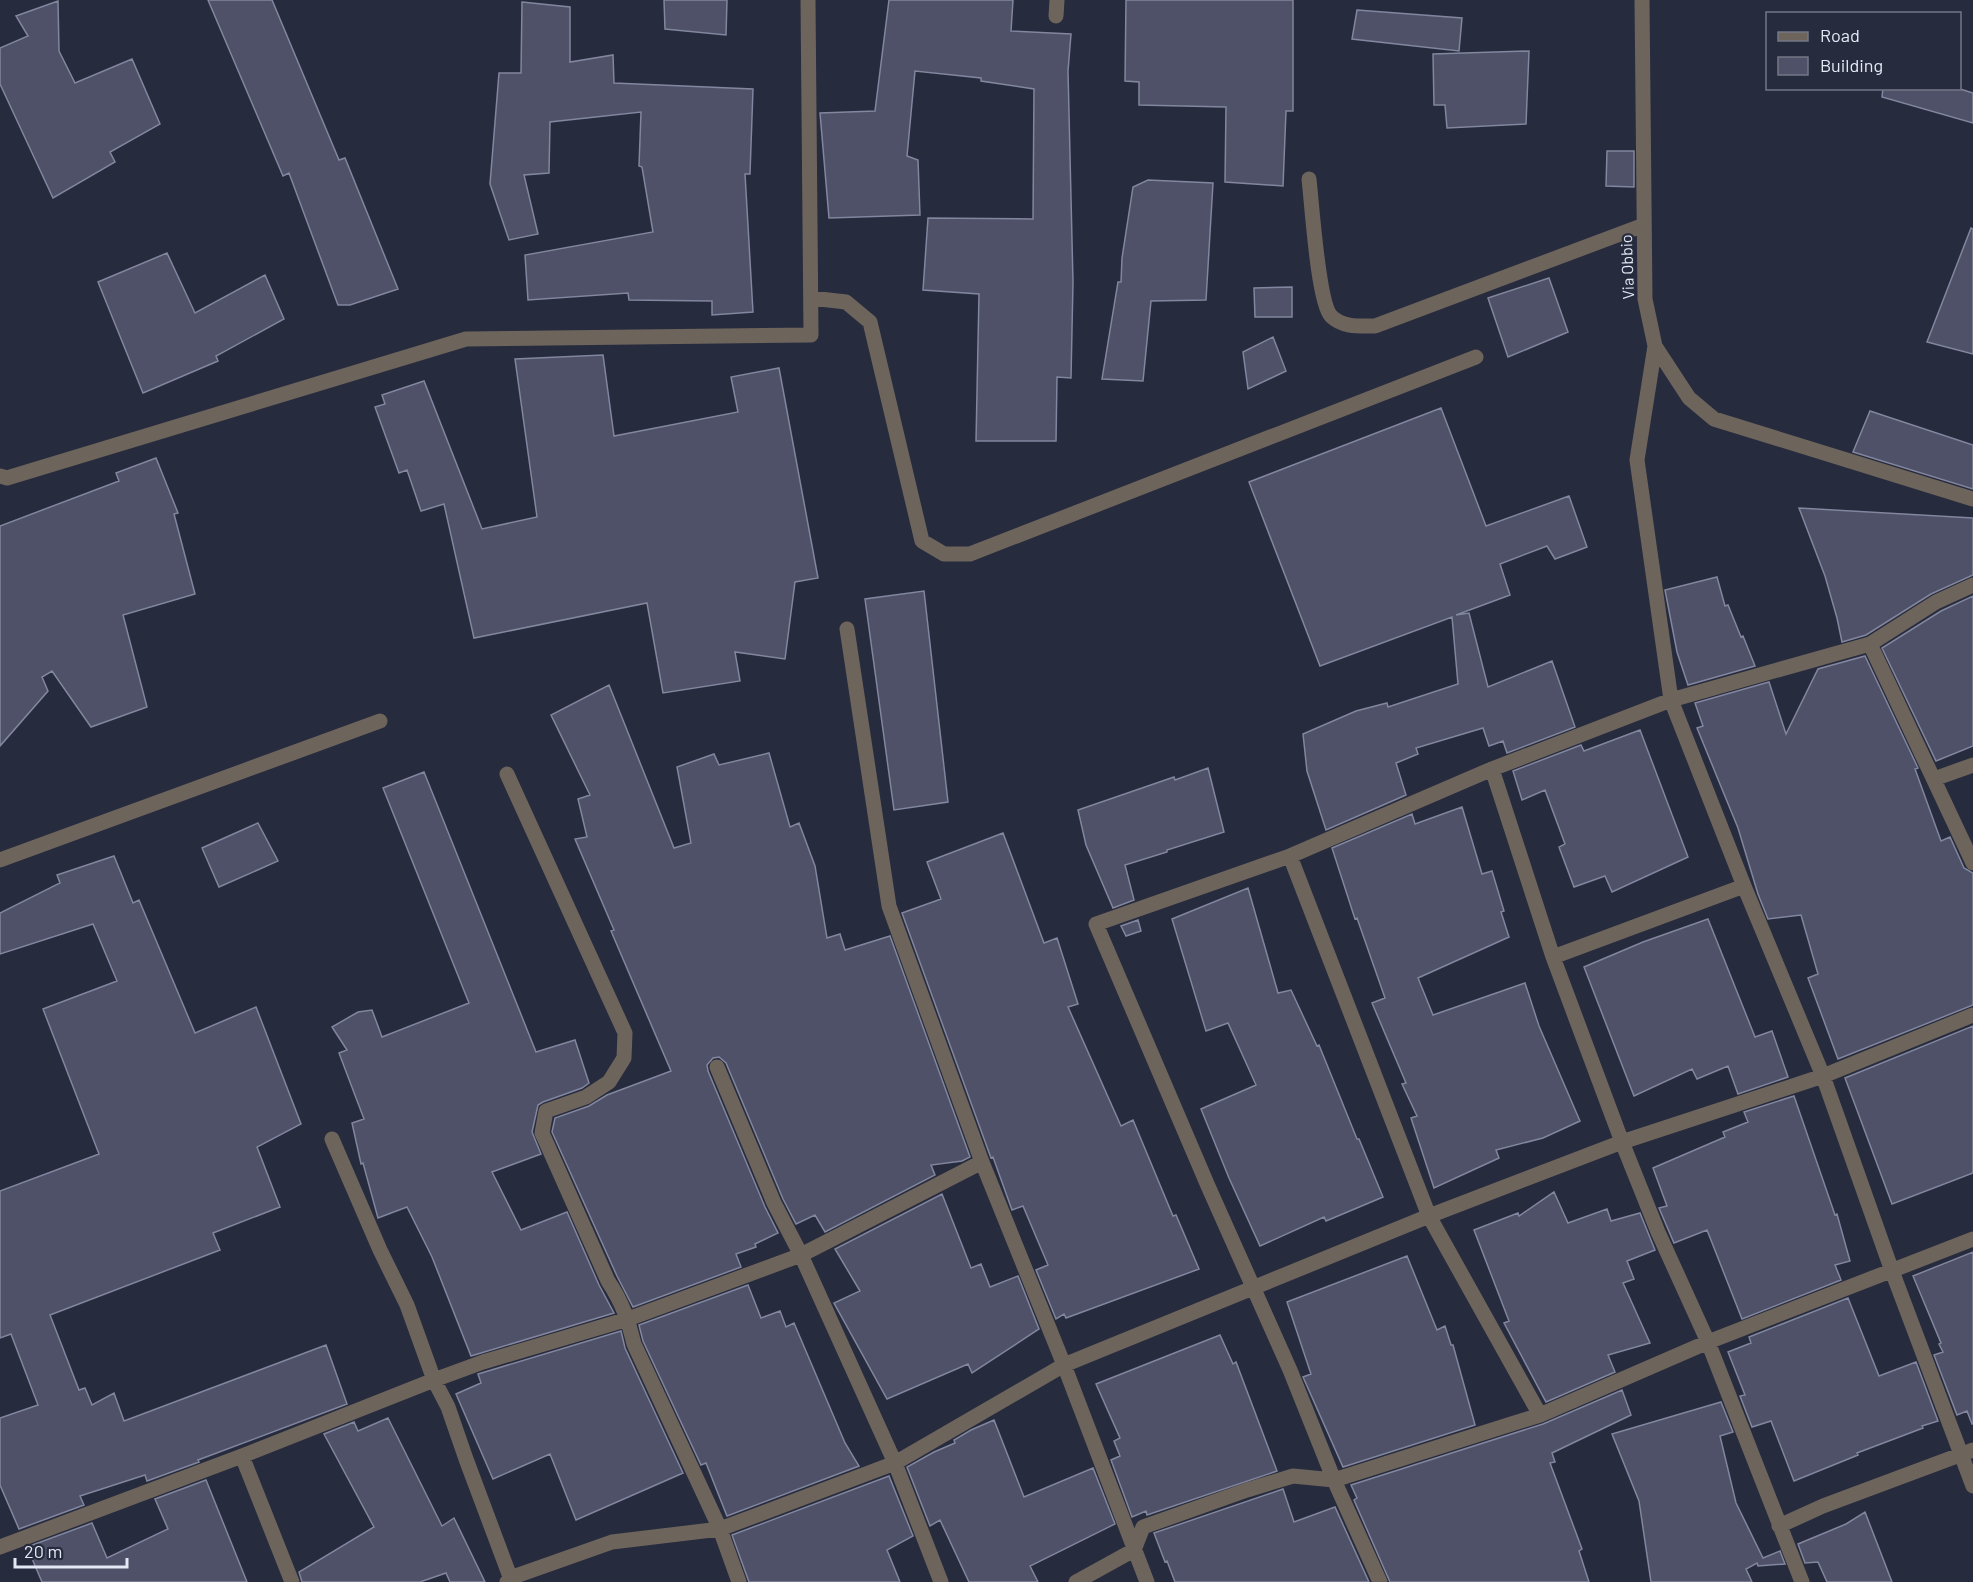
<svg xmlns="http://www.w3.org/2000/svg" width="1973" height="1582" font-family="Barlow,sans-serif">
<style>
.building{fill:#4e5167;stroke:#82869e;stroke-width:1.5}
.lines{fill:none;stroke-linecap:round;stroke-linejoin:round}
.minor{stroke:#6d645c;stroke-width:15}
.labels{text-anchor:middle;stroke-width:4.5;stroke-linejoin:round;paint-order:stroke}
.street-label{font-size:16px;fill:#e5e8f5;stroke:#272b3e}
</style>
<rect width="100%" height="100%" fill="#272b3e"/>
<!-- building -->
<path class="building" d="M 208,0 L 272,0 L 339,160 L 345,158 L 398,289 L 350,305 L 338,305 L 289,173 L 283,176 Z
M 664,0 L 727,0 L 726,35 L 665,29 Z
M 889,0 L 1013,0 L 1011,31 L 1071,34 L 1068,71 L 1073,282 L 1071,378 L 1057,377 L 1056,441 L 976,441 L 979,294 L 923,290 L 928,218 L 1033,219 L 1034,89 L 981,81 L 981,78 L 915,71 L 907,156 L 918,160 L 920,215 L 829,218 L 820,113 L 875,111 Z
M 1126,0 L 1293,0 L 1293,111 L 1286,111 L 1283,186 L 1225,182 L 1226,107 L 1139,105 L 1139,82 L 1125,81 Z
M 58,1 L 59,51 L 75,83 L 132,59 L 160,124 L 110,152 L 115,162 L 53,198 L 0,84 L 0,48 L 28,36 L 16,16 Z
M 522,2 L 570,7 L 570,62 L 613,55 L 614,83 L 753,89 L 750,174 L 745,174 L 753,312 L 712,315 L 712,301 L 629,300 L 628,293 L 528,300 L 525,255 L 653,232 L 642,167 L 639,166 L 641,112 L 550,122 L 549,173 L 524,175 L 538,234 L 509,240 L 490,184 L 499,73 L 521,73 Z
M 1357,10 L 1462,18 L 1459,51 L 1352,39 Z
M 1529,51 L 1526,124 L 1447,128 L 1445,105 L 1434,105 L 1433,54 Z
M 1883,88 L 1957,88 L 1973,93 L 1973,123 L 1882,97 Z
M 1607,151 L 1634,151 L 1634,187 L 1606,186 Z
M 1148,180 L 1213,183 L 1206,300 L 1151,301 L 1143,381 L 1102,379 L 1118,282 L 1121,282 L 1122,258 L 1133,187 Z
M 1971,228 L 1973,229 L 1973,354 L 1927,342 Z
M 167,253 L 195,313 L 265,275 L 284,319 L 216,356 L 218,361 L 143,393 L 98,282 Z
M 1549,278 L 1568,332 L 1508,357 L 1488,298 Z
M 1292,287 L 1292,317 L 1255,317 L 1254,288 Z
M 1273,337 L 1286,371 L 1248,389 L 1243,352 Z
M 603,355 L 614,436 L 738,412 L 731,377 L 779,368 L 818,578 L 795,582 L 785,659 L 735,652 L 740,681 L 663,693 L 647,603 L 474,638 L 444,504 L 421,511 L 407,470 L 399,473 L 375,407 L 385,404 L 382,395 L 424,381 L 482,529 L 537,517 L 515,359 Z
M 1441,408 L 1486,526 L 1569,496 L 1587,547 L 1555,559 L 1547,546 L 1500,564 L 1510,595 L 1456,615 L 1469,613 L 1488,687 L 1552,661 L 1575,727 L 1507,753 L 1503,741 L 1489,746 L 1483,728 L 1416,748 L 1418,754 L 1396,763 L 1406,795 L 1326,830 L 1307,771 L 1303,734 L 1356,711 L 1387,703 L 1388,707 L 1458,684 L 1452,617 L 1320,666 L 1249,482 Z
M 1870,411 L 1973,445 L 1973,489 L 1853,452 Z
M 156,458 L 178,513 L 174,514 L 195,594 L 123,615 L 147,707 L 91,727 L 52,671 L 42,677 L 48,691 L 0,746 L 0,526 L 119,481 L 116,473 Z
M 1799,508 L 1973,518 L 1973,575 L 1931,594 L 1866,635 L 1842,642 L 1837,618 L 1825,576 Z
M 1717,577 L 1725,606 L 1728,605 L 1741,637 L 1743,636 L 1755,666 L 1688,685 L 1677,652 L 1665,590 Z
M 924,591 L 948,802 L 894,810 L 865,599 Z
M 1973,596 L 1973,746 L 1936,761 L 1882,648 L 1941,611 Z
M 1865,656 L 1918,768 L 1915,769 L 1941,841 L 1950,837 L 1964,868 L 1973,873 L 1973,1005 L 1838,1059 L 1808,978 L 1818,974 L 1801,915 L 1768,919 L 1758,894 L 1738,828 L 1697,728 L 1703,726 L 1695,703 L 1769,682 L 1786,734 L 1818,669 Z
M 609,685 L 674,848 L 691,843 L 677,767 L 714,754 L 719,765 L 769,753 L 790,827 L 799,823 L 815,866 L 827,938 L 840,934 L 845,950 L 890,936 L 970,1157 L 962,1161 L 931,1165 L 935,1175 L 825,1232 L 815,1215 L 796,1224 L 783,1199 L 726,1063 L 719,1057 L 713,1058 L 707,1065 L 708,1071 L 765,1207 L 778,1233 L 755,1244 L 756,1247 L 736,1254 L 741,1267 L 633,1307 L 617,1276 L 552,1132 L 555,1118 L 589,1106 L 607,1095 L 671,1071 L 611,931 L 614,930 L 575,839 L 587,837 L 578,799 L 590,795 L 551,715 Z
M 1640,730 L 1688,857 L 1612,892 L 1605,876 L 1574,887 L 1559,847 L 1565,844 L 1545,790 L 1522,800 L 1513,771 L 1581,745 L 1584,751 Z
M 1208,768 L 1224,832 L 1167,850 L 1167,852 L 1125,865 L 1134,900 L 1113,908 L 1086,845 L 1078,810 L 1174,777 L 1175,780 Z
M 424,772 L 536,1052 L 575,1040 L 589,1083 L 582,1088 L 543,1102 L 538,1105 L 532,1132 L 541,1154 L 492,1172 L 521,1230 L 567,1212 L 599,1285 L 614,1313 L 471,1356 L 432,1257 L 407,1207 L 378,1218 L 363,1163 L 361,1164 L 352,1123 L 364,1119 L 339,1053 L 347,1050 L 332,1027 L 358,1012 L 372,1010 L 382,1037 L 469,1003 L 383,788 Z
M 1462,807 L 1482,874 L 1492,871 L 1504,911 L 1501,912 L 1509,937 L 1418,978 L 1433,1015 L 1525,983 L 1539,1026 L 1580,1121 L 1543,1138 L 1496,1150 L 1499,1158 L 1434,1188 L 1411,1118 L 1417,1116 L 1402,1084 L 1406,1083 L 1372,1003 L 1385,998 L 1357,918 L 1355,919 L 1332,848 L 1412,814 L 1415,824 Z
M 258,823 L 278,861 L 219,887 L 202,848 Z
M 1003,833 L 1044,943 L 1057,938 L 1078,1004 L 1068,1007 L 1121,1126 L 1133,1120 L 1173,1216 L 1176,1215 L 1199,1269 L 1066,1318 L 1064,1314 L 1056,1319 L 1036,1270 L 1048,1265 L 1023,1206 L 1012,1210 L 993,1157 L 991,1158 L 902,913 L 941,899 L 927,862 Z
M 114,856 L 133,903 L 139,900 L 195,1033 L 256,1007 L 301,1124 L 257,1147 L 280,1207 L 213,1233 L 220,1250 L 50,1315 L 79,1390 L 85,1388 L 92,1405 L 114,1393 L 124,1421 L 326,1345 L 347,1404 L 198,1460 L 199,1462 L 147,1481 L 145,1475 L 80,1496 L 84,1505 L 19,1529 L 0,1485 L 0,1418 L 38,1405 L 11,1334 L 0,1338 L 0,1191 L 99,1154 L 43,1009 L 117,981 L 93,924 L 0,954 L 0,913 L 60,883 L 57,875 Z
M 1248,888 L 1278,993 L 1291,990 L 1317,1046 L 1319,1045 L 1357,1139 L 1359,1139 L 1383,1197 L 1326,1221 L 1324,1217 L 1260,1246 L 1229,1178 L 1201,1109 L 1256,1085 L 1228,1023 L 1206,1031 L 1172,919 Z
M 1708,919 L 1755,1037 L 1772,1031 L 1788,1077 L 1738,1094 L 1728,1066 L 1697,1079 L 1692,1069 L 1634,1096 L 1584,967 L 1643,942 Z
M 1138,920 L 1141,931 L 1126,936 L 1121,926 Z
M 1973,1026 L 1973,1173 L 1892,1204 L 1845,1078 Z
M 1794,1096 L 1835,1215 L 1837,1214 L 1850,1261 L 1835,1265 L 1841,1280 L 1742,1319 L 1707,1230 L 1674,1243 L 1659,1208 L 1667,1206 L 1653,1168 L 1725,1137 L 1723,1132 L 1748,1122 L 1744,1112 Z
M 1554,1192 L 1568,1223 L 1607,1209 L 1611,1221 L 1640,1213 L 1655,1250 L 1627,1261 L 1634,1279 L 1623,1283 L 1650,1343 L 1608,1355 L 1615,1372 L 1546,1402 L 1504,1323 L 1509,1321 L 1474,1230 L 1518,1213 L 1519,1216 Z
M 942,1194 L 971,1268 L 981,1264 L 990,1287 L 1018,1276 L 1039,1329 L 972,1373 L 968,1364 L 887,1399 L 834,1303 L 860,1291 L 835,1249 Z
M 1973,1252 L 1973,1424 L 1972,1424 L 1967,1411 L 1957,1415 L 1934,1355 L 1943,1352 L 1939,1344 L 1941,1343 L 1913,1276 Z
M 1407,1256 L 1437,1330 L 1445,1326 L 1451,1345 L 1453,1345 L 1475,1425 L 1343,1467 L 1303,1377 L 1311,1374 L 1287,1302 Z
M 748,1285 L 761,1318 L 780,1311 L 786,1327 L 794,1323 L 845,1443 L 859,1466 L 727,1516 L 706,1463 L 701,1465 L 643,1341 L 639,1325 Z
M 1848,1298 L 1879,1376 L 1916,1362 L 1938,1421 L 1922,1426 L 1923,1428 L 1857,1453 L 1858,1455 L 1794,1481 L 1771,1421 L 1752,1427 L 1740,1396 L 1745,1395 L 1728,1352 L 1751,1343 L 1749,1337 Z
M 621,1331 L 625,1348 L 683,1473 L 576,1520 L 550,1454 L 493,1479 L 456,1394 L 481,1383 L 478,1374 Z
M 1220,1335 L 1233,1364 L 1236,1362 L 1277,1471 L 1147,1515 L 1146,1511 L 1132,1517 L 1111,1460 L 1120,1456 L 1114,1441 L 1120,1438 L 1096,1384 Z
M 1622,1390 L 1631,1415 L 1552,1453 L 1555,1462 L 1550,1463 L 1582,1549 L 1579,1551 L 1589,1582 L 1390,1582 L 1354,1500 L 1357,1498 L 1351,1485 L 1543,1424 Z
M 1721,1402 L 1733,1432 L 1720,1436 L 1736,1503 L 1763,1558 L 1780,1551 L 1785,1564 L 1758,1566 L 1757,1563 L 1746,1569 L 1752,1582 L 1651,1582 L 1639,1501 L 1612,1434 Z
M 388,1418 L 442,1526 L 454,1518 L 485,1582 L 450,1582 L 446,1573 L 420,1582 L 302,1582 L 299,1572 L 374,1527 L 324,1434 L 354,1422 L 358,1431 Z
M 994,1420 L 1024,1497 L 1093,1468 L 1115,1524 L 1030,1566 L 1038,1582 L 969,1582 L 940,1520 L 930,1526 L 907,1467 L 934,1452 L 955,1443 L 954,1440 L 971,1430 Z
M 889,1476 L 913,1536 L 887,1550 L 900,1582 L 749,1582 L 732,1535 Z
M 206,1480 L 247,1582 L 42,1582 L 27,1547 L 92,1523 L 107,1558 L 168,1529 L 155,1499 Z
M 1283,1489 L 1294,1522 L 1335,1507 L 1369,1582 L 1175,1582 L 1167,1561 L 1165,1562 L 1154,1533 Z
M 1865,1512 L 1892,1582 L 1827,1582 L 1818,1562 L 1805,1563 L 1798,1544 L 1846,1524 Z"/>
<g class="lines">
<!-- minor -->
<path class="minor" d="M 1642,0 L 1645,299 L 1655,346 L 1689,398 L 1714,419 L 1973,499
M 1056,16 L 1057,0
M 1309,179 C 1312,205 1318,302 1331,316 C 1343,328 1361,326 1375,326 L 1644,225
M 811,298 L 846,302 L 870,322 L 922,541 L 944,554 L 970,554 L 1476,357
M 1655,346 L 1637,460 L 1671,700 L 1744,886 L 1823,1076 L 1892,1271 L 1973,1486
M 0,476 L 7,478 L 466,339 L 811,335 L 808,0
M 847,629 L 889,906 L 982,1162 L 1064,1365 L 1147,1582
M 1870,644 L 1973,863
M 1492,769 L 1553,957 L 1622,1142 L 1658,1232 L 1708,1342 L 1802,1582
M 507,774 L 625,1033 L 624,1058 L 609,1082 L 586,1097 L 546,1111 L 542,1133 L 608,1281 C 622,1302 628,1319 634,1344 L 720,1529 L 739,1582
M 1934,779 L 1973,765
M 1290,856 L 1429,1216 L 1540,1415 L 1708,1342 L 1973,1239
M 0,860 L 380,721
M 1553,957 L 1744,886
M 717,1067 L 774,1203 L 801,1255 L 895,1463 L 941,1582
M 332,1139 L 380,1250 L 407,1305 L 434,1380 L 448,1407 L 466,1459 L 512,1582
M 242,1456 L 292,1582
M 1779,1526 L 1823,1506 L 1973,1450
M 0,1547 L 242,1456 L 434,1380 L 483,1362 L 628,1319 L 801,1255 L 982,1162
M 507,1582 L 510,1578 L 612,1542 L 720,1529 L 895,1463 L 1064,1365 L 1429,1216 L 1622,1142 L 1823,1076 L 1973,1015
M 1076,1582 L 1134,1550 L 1143,1527 L 1247,1490 L 1293,1476 L 1334,1480 L 1540,1415
M 1380,1582 L 1334,1480 L 1290,1370 L 1208,1186 L 1096,924 L 1290,856 L 1492,769 L 1671,700 L 1870,644 L 1936,602 L 1973,585"/>
</g>
<g class="labels">
<!-- street labels -->
<g class="street-label">
<text transform="translate(1627 267) rotate(-92)" y="6">Via Obbio</text>
</g>
</g>
<!-- legend -->
<rect x="1766" y="12" width="195" height="78" fill="#272b3e" stroke="#737787" stroke-width="1.5"/>
<rect x="1778" y="32" width="30" height="9" fill="#6d645c" stroke="#737787" stroke-width="1.5"/>
<text x="1820" y="42" font-size="18" fill="#e5e8f5">Road</text>
<rect x="1778" y="57" width="30" height="18" fill="#4e5167" stroke="#737787" stroke-width="1.5"/>
<text x="1820" y="72" font-size="18" fill="#e5e8f5">Building</text>
<!-- scale -->
<path d="M15 1558v9h112v-9" fill="none" stroke="#e5e8f5" stroke-width="3"/>
<text x="24" y="1558" font-size="18" fill="#e5e8f5" stroke="#272b3e" stroke-width="4.5" paint-order="stroke">20 m</text>
</svg>
